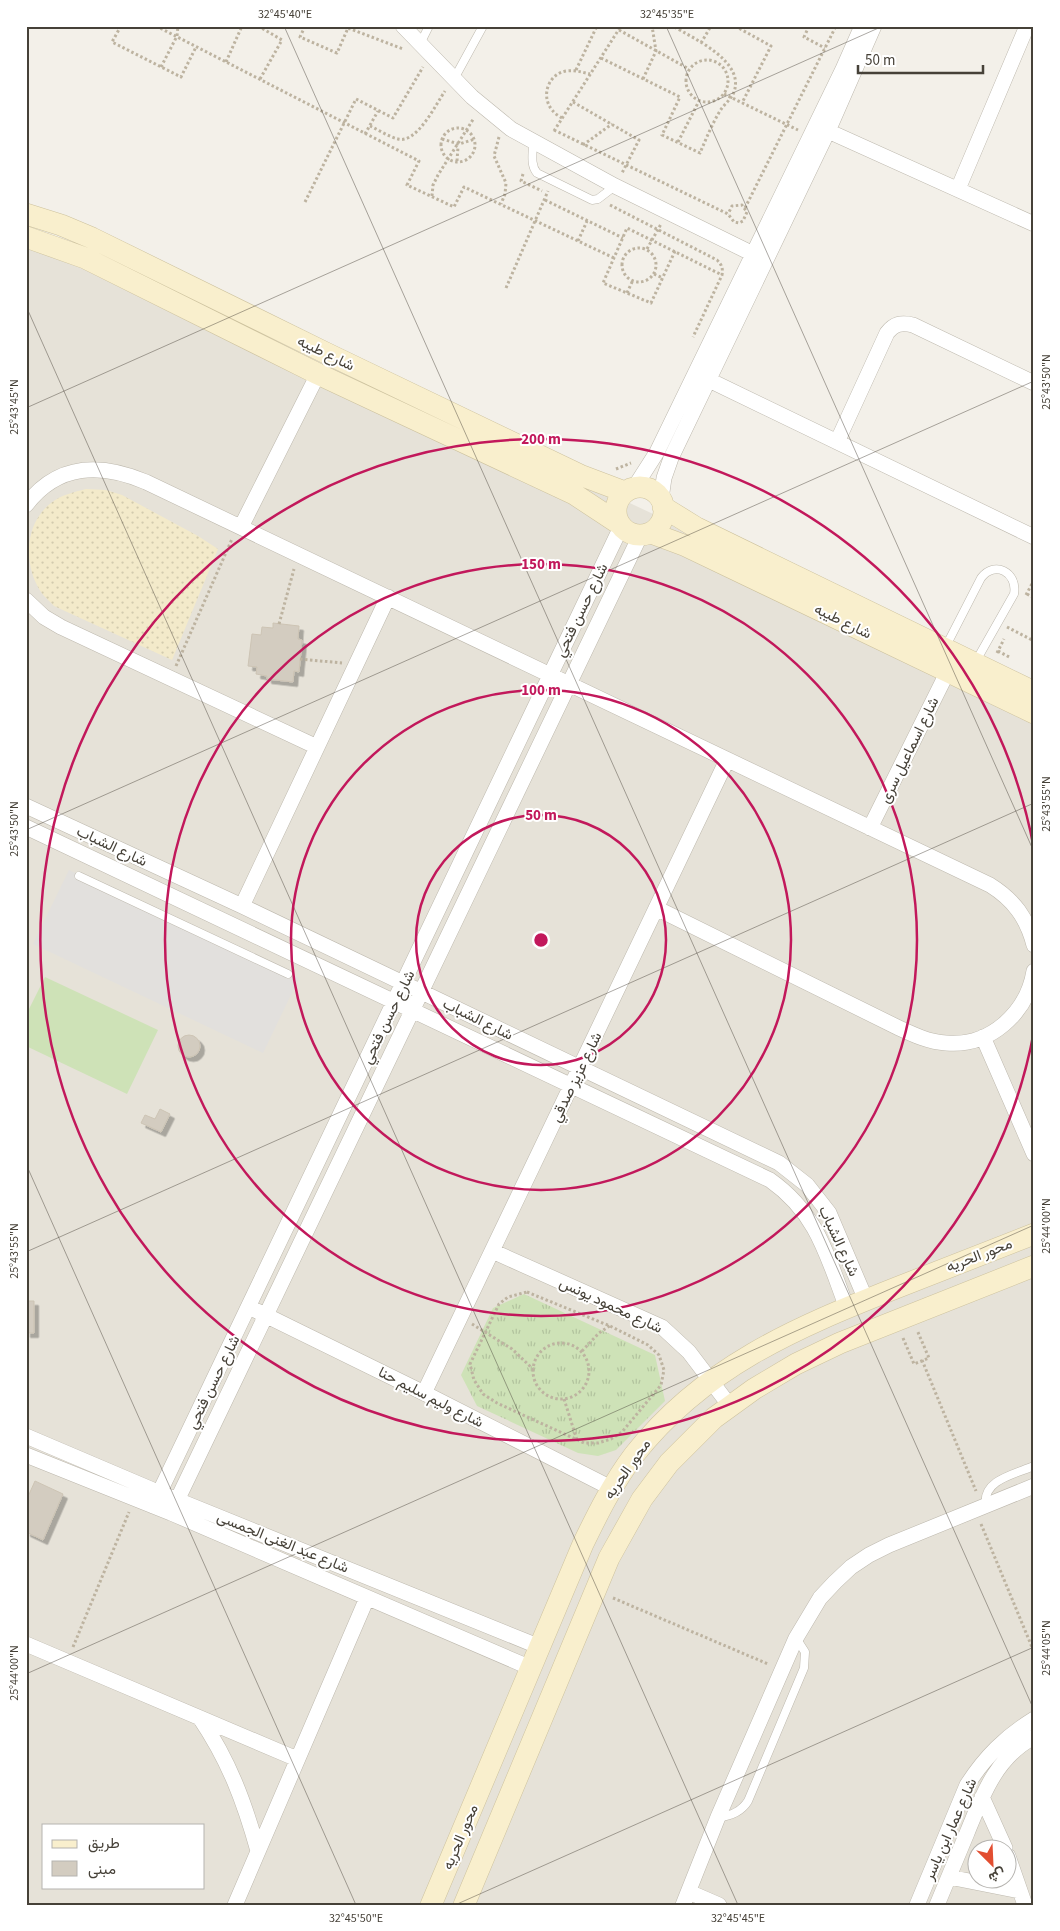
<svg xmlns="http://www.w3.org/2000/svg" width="1060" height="1931" font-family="'Source Sans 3',Vazirmatn,sans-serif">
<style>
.residential{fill:#e6e2d8;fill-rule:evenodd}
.grass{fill:url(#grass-tufts)}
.sand{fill:url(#sand-dots)}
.pitch{fill:#cee2b7}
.parking{fill:#e2e0dd}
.building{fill:#d3ccc0;stroke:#cdc4b4;filter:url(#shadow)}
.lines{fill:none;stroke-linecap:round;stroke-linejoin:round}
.lane-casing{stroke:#bdb8ad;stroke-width:9}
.street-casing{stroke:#bdb8ad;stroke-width:16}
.secondary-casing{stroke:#cdc29e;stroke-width:22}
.path{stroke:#bdb3a0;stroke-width:3;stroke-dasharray:2.5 2.5;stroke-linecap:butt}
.lane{stroke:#fff;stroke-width:8}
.street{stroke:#fff;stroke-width:15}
.secondary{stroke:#f9efcd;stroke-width:21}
.ticks{fill:none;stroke:#464138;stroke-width:1;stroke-opacity:0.45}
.ring{fill:none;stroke:#c2185b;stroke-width:2.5}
.labels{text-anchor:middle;stroke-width:4;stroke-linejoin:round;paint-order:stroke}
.street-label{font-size:15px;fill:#464138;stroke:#fff}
.centre{fill:#c2185b;stroke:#fff;stroke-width:2.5}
.ring-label{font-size:15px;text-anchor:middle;font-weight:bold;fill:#c2185b;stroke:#fff;stroke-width:4;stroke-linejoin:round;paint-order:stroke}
.neatline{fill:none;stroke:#464138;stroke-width:2}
.ticks-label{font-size:12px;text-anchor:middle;fill:#464138}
</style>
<defs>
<pattern id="grass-tufts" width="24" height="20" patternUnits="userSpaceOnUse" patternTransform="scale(1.25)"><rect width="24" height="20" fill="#cee2b7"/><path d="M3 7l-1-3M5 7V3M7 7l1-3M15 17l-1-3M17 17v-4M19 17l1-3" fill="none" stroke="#b2c39e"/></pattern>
<pattern id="sand-dots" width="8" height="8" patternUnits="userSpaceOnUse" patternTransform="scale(1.25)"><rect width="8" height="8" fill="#f3eaca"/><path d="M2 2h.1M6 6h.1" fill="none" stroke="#d2caae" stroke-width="1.8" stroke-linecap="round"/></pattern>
<filter id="shadow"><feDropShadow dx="4.5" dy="4.5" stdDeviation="0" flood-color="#0004"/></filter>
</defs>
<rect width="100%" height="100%" fill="#f3f0e9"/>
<!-- residential -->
<path class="residential" d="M 26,226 L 218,310 L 907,633 L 1034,703 L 1034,1905 L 26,1905 ZM 44,1825 L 204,1825 L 204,1887 L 44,1887 ZM 978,1848 L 1008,1848 L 1008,1878 L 978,1878 Z"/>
<!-- grass -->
<path class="grass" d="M 524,1294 L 655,1355 L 665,1401 L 616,1450 L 598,1456 L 578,1453 L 477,1406 L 461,1375 L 493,1308 Z"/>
<!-- sand -->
<path class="sand" d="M 86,489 L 106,490 L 122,495 L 198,536 L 218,549 L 172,660 L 54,606 C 50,601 44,597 41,592 C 23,565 24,524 51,503 C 61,495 74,492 86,489 Z"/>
<!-- pitch -->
<path class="pitch" d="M 45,977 L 158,1030 L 127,1094 L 26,1046 L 26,1015 Z"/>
<!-- parking -->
<path class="parking" d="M 69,870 L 299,978 L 263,1053 L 33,944 Z"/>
<!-- building -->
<path class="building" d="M 273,623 L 299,626 L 298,639 L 302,640 L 299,672 L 294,671 L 293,682 L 267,679 L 267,676 L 256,674 L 257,667 L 248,666 L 252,634 L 261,635 L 262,627 L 273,628 Z
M178 1046a11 11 0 1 1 22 0a11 11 0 1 1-22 0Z
M 160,1109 L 170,1114 L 161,1132 L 141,1123 L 145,1115 L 155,1119 Z
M 26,1301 L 34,1301 L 34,1333 L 26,1333 Z
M 35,1481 L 63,1494 L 43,1540 L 26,1532 L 26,1501 Z"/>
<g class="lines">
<defs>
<path id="lane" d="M 420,44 L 429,26
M 454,79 L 483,26
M 533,142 C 533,153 530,165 537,173 L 592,200 L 598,199 L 615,186
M 945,648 L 981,578 C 994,560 1018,572 1014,594 L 976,661
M 79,876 L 288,974
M 986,1505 C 982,1480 1015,1474 1034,1466
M 719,1817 C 731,1816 741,1812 748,1801 L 804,1668 L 805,1652 L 796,1638"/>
<path id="street" d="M 403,26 L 472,97 L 511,129 L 615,186 L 753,254
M 828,131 L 1034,224
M 958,189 L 1027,26
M 709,380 L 1034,537
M 837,442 L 887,333 C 894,324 901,322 913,325 L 1034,383
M 634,488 L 657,452 L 843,69 L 862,26
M 661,499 L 664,478 L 671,458 L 828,131 L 874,26
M 26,505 C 58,463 101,463 146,482 L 990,885 C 1014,900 1027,918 1034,945
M 241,527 L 318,374
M 26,600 L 44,617 L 61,627 L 317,747
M 26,806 L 242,906 L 779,1163 L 807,1185 L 829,1213 L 866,1300
M 26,827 L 770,1180 C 818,1214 827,1256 847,1308
M 870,828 L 948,671
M 242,906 L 388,597
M 656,908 L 899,1028 C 914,1035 929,1042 946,1043 C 990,1047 1027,1013 1034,971
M 983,1037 L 1034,1154
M 492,1251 L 662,1327 L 689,1352 L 730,1406
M 257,1311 L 424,1393 L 611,1488
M 424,1393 L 727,760
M 26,1436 L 160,1493 L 540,1647
M 26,1455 L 171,1513 L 531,1668
M 153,1506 L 621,527
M 171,1513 L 640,536
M 26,1644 L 297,1759
M 200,1718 C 229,1761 244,1801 258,1851
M 982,1797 L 1005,1848
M 1008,1856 L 1025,1905
M 949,1877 L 1020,1891
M 689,1892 L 719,1905
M 235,1905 L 367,1598
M 683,1905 L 718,1817 L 796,1638 L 820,1598 L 835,1582 L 851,1567 L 869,1555 L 889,1545 L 1034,1486
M 917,1905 L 967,1785 C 985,1757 1005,1737 1034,1719
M 937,1905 C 947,1881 957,1857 967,1833 C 982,1796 996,1757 1034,1737"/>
<path id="secondary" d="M 26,214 L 61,225 L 92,238 L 326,353 L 580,475 L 625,492
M 26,237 L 85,258 L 318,374 L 574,494 L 618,523
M616 511a24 24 0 1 1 48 0a24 24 0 1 1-48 0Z
M 663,507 L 697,528 L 1034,692
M 651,533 L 686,546 L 1034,713
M 431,1905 L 583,1544 C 598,1513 613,1483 634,1455 C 703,1367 795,1328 896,1288 C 942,1270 988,1252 1034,1234
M 464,1905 L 609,1558 L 642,1499 L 669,1463 L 714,1418 L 754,1389 L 796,1364 L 840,1343 L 1034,1266"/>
</defs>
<!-- lane casing -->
<use href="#lane" class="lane-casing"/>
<!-- street casing -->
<use href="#street" class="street-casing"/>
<!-- secondary casing -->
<use href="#secondary" class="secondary-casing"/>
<!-- path -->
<path class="path" d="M 121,26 L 112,42 L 181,77 L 196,47
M 156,26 L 419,161 L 407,185 L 454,207 L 464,187 L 614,258
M 258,26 L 282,40 L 260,79
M 305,26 L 300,37 L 337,53 L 348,28 L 403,49
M 735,26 L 771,46 L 742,103
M 809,26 L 804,37 L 825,48
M 619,30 L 689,69
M 701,43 L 711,26
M 601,58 L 680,97 L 662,135 L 700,153 C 706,139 712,124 720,111 C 724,104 731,100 734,92 C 745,61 694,39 673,26
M686 81a21 21 0 1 1 42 0a21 21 0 1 1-42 0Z
M 226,62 L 242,26
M 161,67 L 177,36 L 178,26
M 576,70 L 597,26
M 643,79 L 656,51 L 652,26
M 724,94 L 798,130
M 573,102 L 639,140 L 622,173
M 562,118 C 559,116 555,114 553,111 C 540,97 548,74 566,71 C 575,70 582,72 590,74
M 370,126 C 379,130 389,137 398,139 C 417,144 436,104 445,91
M441 145a17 17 0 1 1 34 0a17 17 0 1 1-34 0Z
M 554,130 L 728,214 L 734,222 L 739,223 L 743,221 L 747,212 L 742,205 L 732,206 L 728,214
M 554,131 L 621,26
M 365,134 L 378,111
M 499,137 L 494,156 L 506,183 L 505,194 L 501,204
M 442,139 L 459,144 L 475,139
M 678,142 L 699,101
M 583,145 L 612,124
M 457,161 L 458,147
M 523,174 L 521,181 L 542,191
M 432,196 L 433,185 L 438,175 L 474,118
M 545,200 L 623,238
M 305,202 L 356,99 L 393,118 L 423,67
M 610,205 L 717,260 C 722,265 723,268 722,275 L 693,337
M 745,208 L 836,26
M 578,241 L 587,221
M622 265a17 17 0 1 1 34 0a17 17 0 1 1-34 0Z
M 647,249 L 661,224
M 675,251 L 651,303 L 603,283 L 627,228 L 722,275
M 654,274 L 663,278
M 506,288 L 548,191
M 627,293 L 633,280
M 616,469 L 631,463
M 1027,594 L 1034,598
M 1026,595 L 1034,580
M 279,624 L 294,569
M 1007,627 L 1034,641
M 998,651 L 1011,658
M 997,653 L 1004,639
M 300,659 L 342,663
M 176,666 L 232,539
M 527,1292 L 610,1326 L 648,1345 L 659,1355 L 664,1370 L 661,1385 L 622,1432 L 611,1439 L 598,1443 L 584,1443 L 497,1403 L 483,1394 L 474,1380 L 470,1364 L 499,1304 L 508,1297 Z
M 472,1324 L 512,1349 L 533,1369
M 903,1338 L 914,1364 L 929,1358 L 917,1330
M533 1371a28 28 0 1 1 56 0a28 28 0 1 1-56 0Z
M 582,1351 L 599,1333 L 611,1325
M 922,1360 L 976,1491
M 564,1399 L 577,1440
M 981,1524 L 1034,1652
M 613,1598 L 768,1664
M 73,1647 L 129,1512"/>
<!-- lane -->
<use href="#lane" class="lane"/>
<!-- street -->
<use href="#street" class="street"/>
<!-- secondary -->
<use href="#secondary" class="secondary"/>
</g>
<!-- ticks -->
<path class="ticks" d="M 284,26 L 1034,1710M 666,26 L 1034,852M 26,306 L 738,1905M 26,408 L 883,26M 26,830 L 1034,381M 26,1164 L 356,1905M 26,1252 L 1034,803M 26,1674 L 1034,1225M 455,1905 L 1034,1647"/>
<!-- distance rings -->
<g class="ring">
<circle cx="541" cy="940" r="125"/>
<circle cx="541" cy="940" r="250"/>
<circle cx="541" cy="940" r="376"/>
<path d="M1034 1031A501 501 0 1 1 1034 849"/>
</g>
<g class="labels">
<!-- street labels -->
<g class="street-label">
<text transform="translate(326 353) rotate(26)" y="5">شارع طيبه</text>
<text transform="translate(581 610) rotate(-64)" y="5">شارع حسن فتحي</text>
<text transform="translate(843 621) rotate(26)" y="5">شارع طيبه</text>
<text transform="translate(909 750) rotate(-64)" y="5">شارع اسماعيل سرى</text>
<text transform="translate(112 846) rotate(25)" y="5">شارع الشباب</text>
<text transform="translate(388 1017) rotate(-64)" y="5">شارع حسن فتحي</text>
<text transform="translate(478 1019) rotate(26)" y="5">شارع الشباب</text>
<text transform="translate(576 1077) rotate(-64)" y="5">شارع عزيز صدقي</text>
<text transform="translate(839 1241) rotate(65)" y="5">شارع الشباب</text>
<text transform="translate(979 1255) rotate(-21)" y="5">محور الحريه</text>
<text transform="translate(611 1305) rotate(25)" y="5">شارع محمود يونس</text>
<text transform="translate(213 1382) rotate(-64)" y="5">شارع حسن فتحي</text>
<text transform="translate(431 1397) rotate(27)" y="5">شارع وليم سليم حنا</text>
<text transform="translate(627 1469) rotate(-55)" y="5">محور الحريه</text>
<text transform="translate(283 1542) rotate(22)" y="5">شارع عبد الغنى الجمسى</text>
<text transform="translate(950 1829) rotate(-66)" y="5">شارع عمار ابن ياسر</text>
<text transform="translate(460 1837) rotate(-67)" y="5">محور الحريه</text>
</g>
</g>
<circle cx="541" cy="940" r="8" class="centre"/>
<g class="ring-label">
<text x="541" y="444">200 m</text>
<text x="541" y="569">150 m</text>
<text x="541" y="695">100 m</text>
<text x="541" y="820">50 m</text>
</g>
<!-- border -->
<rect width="1060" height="1931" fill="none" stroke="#ffffff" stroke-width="55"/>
<!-- legend -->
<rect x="42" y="1824" width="162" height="65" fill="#ffffff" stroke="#b5b3af"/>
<rect x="52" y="1840" width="25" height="8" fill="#f9efcd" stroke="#b5b3af"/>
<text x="88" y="1848" font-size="15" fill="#464138">طريق</text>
<rect x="52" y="1861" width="25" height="15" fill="#d3ccc0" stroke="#b5b3af"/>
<text x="88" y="1874" font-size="15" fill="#464138">مبنى</text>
<!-- north arrow -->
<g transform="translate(992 1864) rotate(156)"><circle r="24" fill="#ffffff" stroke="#b5b3af"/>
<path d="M0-4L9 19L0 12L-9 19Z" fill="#e24e31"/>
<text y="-8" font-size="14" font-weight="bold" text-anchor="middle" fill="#464138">ش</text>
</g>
<!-- scale -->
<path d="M858 65v8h125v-8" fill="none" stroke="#464138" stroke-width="2.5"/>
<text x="865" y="65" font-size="15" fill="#464138" stroke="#ffffff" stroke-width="4" paint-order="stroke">50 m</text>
<rect x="28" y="28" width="1004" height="1876" class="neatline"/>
<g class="ticks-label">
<text x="285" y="18">32°45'40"E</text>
<text x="667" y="18">32°45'35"E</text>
<text transform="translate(1046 382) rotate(-90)" y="4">25°43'50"N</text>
<text transform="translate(14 407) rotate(-90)" y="4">25°43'45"N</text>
<text transform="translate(1046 804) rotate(-90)" y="4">25°43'55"N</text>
<text transform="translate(14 829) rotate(-90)" y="4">25°43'50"N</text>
<text transform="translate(1046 1226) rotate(-90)" y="4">25°44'00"N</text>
<text transform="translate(14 1251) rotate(-90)" y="4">25°43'55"N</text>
<text transform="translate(1046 1648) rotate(-90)" y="4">25°44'05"N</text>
<text transform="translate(14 1673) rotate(-90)" y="4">25°44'00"N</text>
<text x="356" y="1922">32°45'50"E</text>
<text x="738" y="1922">32°45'45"E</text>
</g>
</svg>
